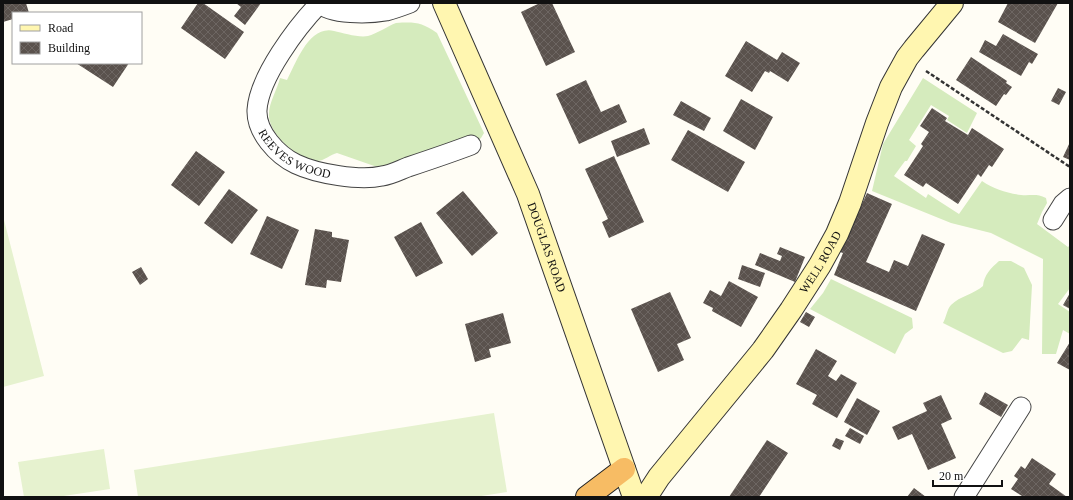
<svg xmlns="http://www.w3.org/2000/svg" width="1073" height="500" font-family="'Times New Roman',serif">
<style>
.grass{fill:#d5ebbd}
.pitch{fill:#e6f2cf}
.building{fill:url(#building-cross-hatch)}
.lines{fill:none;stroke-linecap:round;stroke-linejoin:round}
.minor-casing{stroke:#444;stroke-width:21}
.secondary-casing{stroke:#333;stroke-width:24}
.trunk-casing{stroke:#222;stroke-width:24}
.path{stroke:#333;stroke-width:2.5;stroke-dasharray:4 2;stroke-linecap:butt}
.minor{stroke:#fff;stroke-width:19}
.secondary{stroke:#fff6b0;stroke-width:22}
.trunk{stroke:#f7bc64;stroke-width:22}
.labels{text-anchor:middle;stroke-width:4;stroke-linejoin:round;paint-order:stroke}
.street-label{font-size:12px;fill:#111;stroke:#fff}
</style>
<defs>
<pattern id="building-cross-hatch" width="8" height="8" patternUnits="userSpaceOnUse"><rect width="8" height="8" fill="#5a524d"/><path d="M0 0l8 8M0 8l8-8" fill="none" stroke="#6d6662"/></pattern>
</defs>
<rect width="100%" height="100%" fill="#fffdf5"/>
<!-- grass -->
<path class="grass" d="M 396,23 C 415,22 421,22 437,33 L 484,133 L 481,138 L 476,142 L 380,168 L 337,153 C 331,154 324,161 317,161 C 298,160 271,136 269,117 C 268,103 277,91 280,78 L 287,80 C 296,63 309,25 334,31 C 343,33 359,38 368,36 C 376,34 388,26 396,23 Z
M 923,78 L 977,113 L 967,133 L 947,120 L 949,116 L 931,105 L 909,140 L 916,146 L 907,161 L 905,161 L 894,176 L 926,198 L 928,194 L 959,214 L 982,181 C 994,189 1006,193 1021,195 C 1031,196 1036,193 1046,198 L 1047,203 L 1042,212 L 1037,224 L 1068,247 L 1070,245 L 1070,288 L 1058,304 L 1070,312 L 1070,334 L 1063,330 L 1056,354 L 1042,354 L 1043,259 L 991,233 L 951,223 L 872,191 L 883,144 Z
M 999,261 L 1011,261 L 1024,268 L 1032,285 L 1029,340 L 1022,338 L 1012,351 L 1003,353 L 943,323 C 946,318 947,309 951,305 C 960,296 974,294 983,286 C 984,275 991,268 999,261 Z
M 831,279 L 912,318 L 913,328 L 905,334 L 895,354 L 810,309 L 823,293 Z"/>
<!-- pitch -->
<path class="pitch" d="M 3,216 L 44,376 L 3,387 Z
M 494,413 L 507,492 L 475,497 L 138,497 L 134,470 Z
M 104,449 L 110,489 L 57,497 L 24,497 L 18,462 Z"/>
<!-- building -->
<path class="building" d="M 3,3 L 26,3 L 29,13 L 13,13 L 13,19 L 3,22 Z
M 198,3 L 203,3 L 244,32 L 225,59 L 181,28 Z
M 236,3 L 261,3 L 245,25 L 234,16 L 241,7 Z
M 540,3 L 552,3 L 575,52 L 546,66 L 521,12 Z
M 1008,3 L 1058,3 L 1035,43 L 998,22 Z
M 1003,34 L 1038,54 L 1032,64 L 1029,62 L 1021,76 L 979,52 L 985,40 L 996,46 Z
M 746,41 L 777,60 L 782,52 L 800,63 L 788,82 L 770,71 L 769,73 L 765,71 L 752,92 L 725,76 Z
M 971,57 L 1007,81 L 1006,83 L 1012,87 L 1006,95 L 1004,94 L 996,106 L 956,80 Z
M 76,63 L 129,63 L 113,87 Z
M 586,80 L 601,112 L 619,104 L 627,122 L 579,144 L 556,94 Z
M 1058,88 L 1066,92 L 1059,105 L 1051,101 Z
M 741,99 L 773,117 L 755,150 L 723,131 Z
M 681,101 L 711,118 L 704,131 L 673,115 Z
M 932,108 L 947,118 L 945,121 L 968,135 L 972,128 L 1004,149 L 992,167 L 989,165 L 981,177 L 978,174 L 958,204 L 926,183 L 923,187 L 904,175 L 923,146 L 921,144 L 929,132 L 920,126 Z
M 644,128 L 650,144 L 617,157 L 611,141 Z
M 688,130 L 745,162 L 728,192 L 671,160 Z
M 1070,142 L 1070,160 L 1063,157 Z
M 196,151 L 225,172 L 199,206 L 171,185 Z
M 614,156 L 644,222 L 609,238 L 602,222 L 608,219 L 585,169 Z
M 229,189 L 258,210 L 232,244 L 204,223 Z
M 463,191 L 498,233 L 472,256 L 436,213 Z
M 867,193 L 892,204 L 866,262 L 889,272 L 894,260 L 908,266 L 922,234 L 945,244 L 916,311 L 834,275 L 843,253 L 840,252 Z
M 267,216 L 299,230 L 282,269 L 250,254 Z
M 421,222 L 443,263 L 416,277 L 394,237 Z
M 315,229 L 332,232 L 332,237 L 349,240 L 341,282 L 327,280 L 326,288 L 305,285 Z
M 780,247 L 805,257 L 795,282 L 755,265 L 760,253 L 780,261 L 782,256 L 777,254 Z
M 742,265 L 765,273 L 760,287 L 738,279 Z
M 141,267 L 148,279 L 140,285 L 132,272 Z
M 729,281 L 758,297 L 741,327 L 712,311 L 713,308 L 703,303 L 710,290 L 721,296 Z
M 670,292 L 691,338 L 677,344 L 684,360 L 658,372 L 631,309 Z
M 1070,293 L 1070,309 L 1063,305 Z
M 806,312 L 815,317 L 809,327 L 800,322 Z
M 503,313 L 511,343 L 489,349 L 491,357 L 475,362 L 465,324 Z
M 1070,342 L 1070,370 L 1057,363 Z
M 816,349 L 837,361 L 828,376 L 836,381 L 841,374 L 857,383 L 837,418 L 812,404 L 817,395 L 796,384 Z
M 985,392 L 1008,405 L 1001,417 L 979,404 Z
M 941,395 L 952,419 L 941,424 L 956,458 L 928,470 L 912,434 L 898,440 L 892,427 L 927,411 L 923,403 Z
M 857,398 L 880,411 L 867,435 L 844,422 Z
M 850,428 L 864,436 L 860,444 L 845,436 Z
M 836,438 L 844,441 L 840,450 L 832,446 Z
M 767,440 L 788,453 L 759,497 L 729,497 Z
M 1032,458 L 1056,474 L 1049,484 L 1067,497 L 1022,497 L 1022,496 L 1011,489 L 1018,479 L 1014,476 L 1021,466 L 1025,469 Z
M 914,488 L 926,497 L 907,497 Z"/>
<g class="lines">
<defs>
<g id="minor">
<path d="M 319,3 C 331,15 369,14 386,11 C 394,9 402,6 410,3"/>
<path id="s1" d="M 319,4 C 297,27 259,77 257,110 C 256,132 277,155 296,164 C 317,174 360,181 382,176 C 391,175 400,170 408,167 C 429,160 450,153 471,145"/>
<path d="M 1053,220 L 1063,204 L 1070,198"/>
<path d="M 964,497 L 1021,407"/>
</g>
<g id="secondary">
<path id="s2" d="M 444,3 L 528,194 L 634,497"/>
<path id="s3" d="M 646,497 L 659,477 L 763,350 L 791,310 L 820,265 L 837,234 L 850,203 L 877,123 L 891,87 L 907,58 L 914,49 L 952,3"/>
</g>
<path id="trunk" d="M 587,497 L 624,469"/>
</defs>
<!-- minor casing -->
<use href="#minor" class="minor-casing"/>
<!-- secondary casing -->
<use href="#secondary" class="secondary-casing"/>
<!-- trunk casing -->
<use href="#trunk" class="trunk-casing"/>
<!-- path -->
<path class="path" d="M 926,71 L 1070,167"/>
<!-- minor -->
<use href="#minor" class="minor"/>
<!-- secondary -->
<use href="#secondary" class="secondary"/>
<!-- trunk -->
<use href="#trunk" class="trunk"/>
</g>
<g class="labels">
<!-- street labels -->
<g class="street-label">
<text dy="4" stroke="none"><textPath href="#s1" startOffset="188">REEVES WOOD</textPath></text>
<text dy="4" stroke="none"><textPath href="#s2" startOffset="265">DOUGLAS ROAD</textPath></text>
<text dy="4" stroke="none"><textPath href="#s3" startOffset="293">WELL ROAD</textPath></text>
</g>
</g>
<!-- border -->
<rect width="1073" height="500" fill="none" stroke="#111111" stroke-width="8"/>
<!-- legend -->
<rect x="12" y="12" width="130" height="52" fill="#ffffff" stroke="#a0a0a0"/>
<rect x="20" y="25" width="20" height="6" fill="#fff6b0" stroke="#a0a0a0"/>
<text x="48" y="32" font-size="12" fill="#111111">Road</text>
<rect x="20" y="42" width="20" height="12" fill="url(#building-cross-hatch)" stroke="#a0a0a0"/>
<text x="48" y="52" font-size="12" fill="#111111">Building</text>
<!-- scale -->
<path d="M933 480v6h69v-6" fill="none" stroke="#111111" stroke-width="2"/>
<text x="939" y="480" font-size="12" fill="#111111" stroke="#ffffff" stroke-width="3" paint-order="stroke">20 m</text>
</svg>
